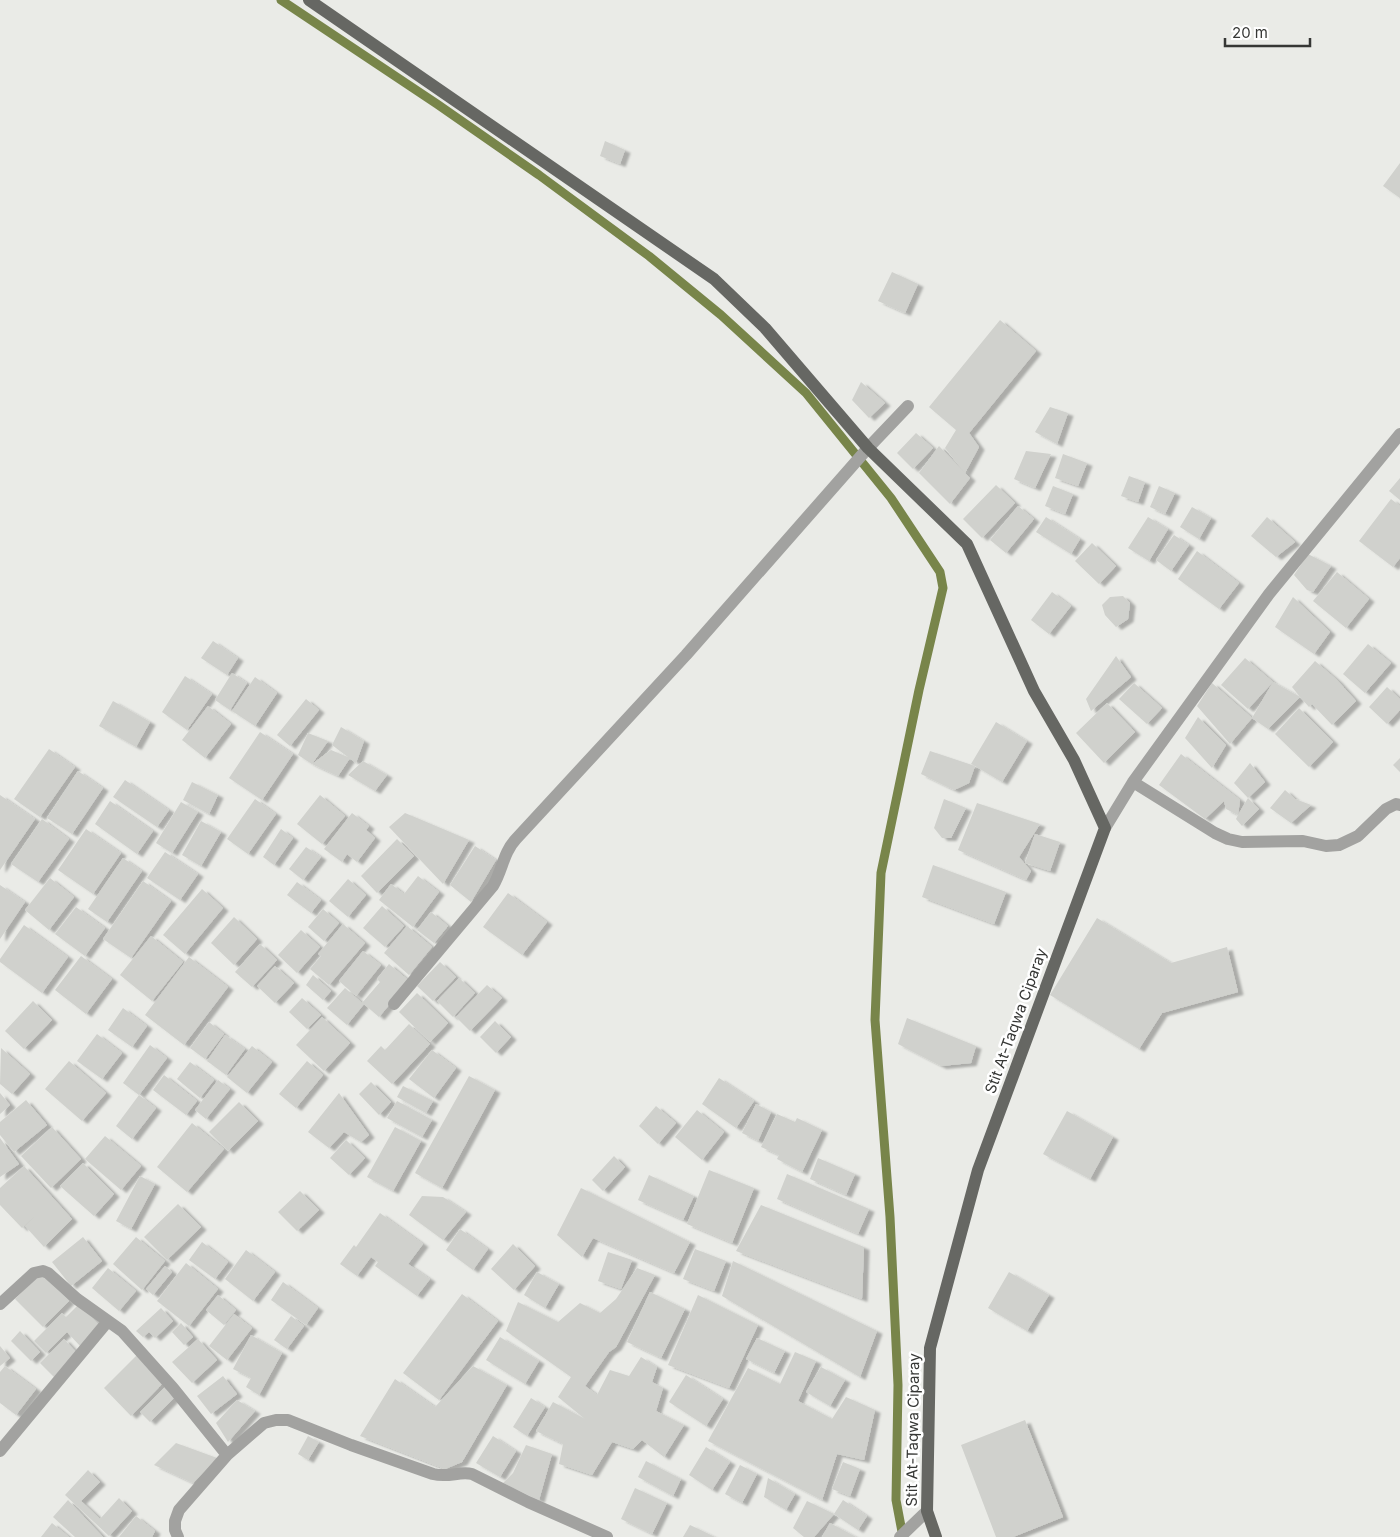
<svg xmlns="http://www.w3.org/2000/svg" width="1400" height="1537" font-family="Inter,sans-serif">
<style>
.lines{fill:none;stroke-linecap:round;stroke-linejoin:round}
.stream{stroke:#78854a;stroke-width:9}
.building{fill:#d0d1cd;filter:url(#shadow)}
.minor{stroke:#a2a2a0;stroke-width:12}
.major{stroke:#666763;stroke-width:12}
.labels{text-anchor:middle;stroke-width:5;stroke-linejoin:round;paint-order:stroke}
.street-label{font-size:15px;fill:#363735;stroke:#fff}
</style>
<defs>
<filter id="shadow"><feDropShadow dx="5.5" dy="3" stdDeviation="1" flood-color="#0004"/></filter>
</defs>
<rect width="100%" height="100%" fill="#eaebe7"/>
<g class="lines">
<!-- stream -->
<path class="stream" d="M 281,0 L 437,104 L 539,175 L 649,256 L 721,315 L 806,393 L 891,498 L 940,572 L 943,588 L 919,690 L 881,873 L 875,1020 L 890,1217 L 898,1385 L 896,1500 L 903,1537"/>
</g>
<!-- building -->
<path class="building" d="M 605,141 L 625,150 L 620,164 L 600,156 Z
M 1400,163 L 1400,198 L 1383,186 Z
M 892,272 L 918,284 L 905,313 L 878,301 Z
M 1000,320 L 1036,351 L 969,433 L 979,447 L 965,473 L 970,478 L 950,504 L 919,473 L 939,446 L 964,472 L 945,448 L 956,430 L 929,407 Z
M 861,382 L 885,403 L 869,418 L 852,400 Z
M 1050,407 L 1068,413 L 1057,444 L 1035,432 Z
M 916,433 L 933,448 L 913,469 L 897,453 Z
M 1026,451 L 1051,454 L 1035,488 L 1014,479 Z
M 1063,454 L 1087,463 L 1078,486 L 1055,478 Z
M 1129,476 L 1145,482 L 1138,502 L 1121,496 Z
M 1400,478 L 1400,500 L 1389,491 Z
M 996,485 L 1015,503 L 982,538 L 963,519 Z
M 1053,486 L 1073,494 L 1065,514 L 1045,506 Z
M 1159,486 L 1175,493 L 1165,514 L 1150,507 Z
M 1391,499 L 1400,506 L 1400,558 L 1393,567 L 1359,541 Z
M 1018,506 L 1034,519 L 1006,553 L 990,540 Z
M 1192,507 L 1211,518 L 1199,539 L 1180,527 Z
M 1046,517 L 1080,539 L 1071,554 L 1036,532 Z
M 1148,517 L 1168,529 L 1149,561 L 1128,548 Z
M 1267,517 L 1295,542 L 1276,557 L 1251,536 Z
M 1174,535 L 1189,545 L 1171,571 L 1156,560 Z
M 1092,543 L 1116,566 L 1099,584 L 1075,561 Z
M 1197,551 L 1239,583 L 1219,609 L 1178,579 Z
M 1308,554 L 1331,566 L 1313,592 L 1307,590 L 1294,575 Z
M 1337,572 L 1369,599 L 1346,628 L 1313,601 Z
M 1052,592 L 1071,606 L 1049,634 L 1031,620 Z
M 1123,596 L 1130,603 L 1128,619 L 1116,627 L 1105,615 L 1102,605 L 1110,597 Z
M 1293,597 L 1330,632 L 1314,654 L 1275,627 Z
M 213,641 L 238,658 L 227,675 L 201,658 Z
M 1368,644 L 1391,663 L 1365,693 L 1343,674 Z
M 1116,656 L 1131,677 L 1091,711 L 1086,699 Z
M 1245,658 L 1273,682 L 1248,709 L 1221,685 Z
M 1315,661 L 1337,680 L 1356,701 L 1332,725 L 1312,704 L 1309,707 L 1300,697 L 1268,729 L 1252,718 L 1273,682 L 1300,697 L 1292,687 Z
M 232,673 L 247,683 L 230,710 L 215,700 Z
M 185,676 L 212,694 L 187,730 L 162,712 Z
M 255,677 L 277,693 L 255,726 L 232,711 Z
M 1134,683 L 1162,708 L 1147,724 L 1119,699 Z
M 1212,683 L 1252,718 L 1230,744 L 1197,706 Z
M 1387,687 L 1400,699 L 1400,710 L 1387,724 L 1369,707 Z
M 306,699 L 319,710 L 290,746 L 277,735 Z
M 113,701 L 150,722 L 136,747 L 99,726 Z
M 1107,703 L 1135,732 L 1104,763 L 1076,733 Z
M 208,706 L 231,724 L 205,758 L 182,740 Z
M 1299,708 L 1333,742 L 1309,767 L 1275,734 Z
M 1198,717 L 1226,745 L 1212,768 L 1185,738 Z
M 996,722 L 1027,741 L 1002,782 L 975,766 L 969,783 L 954,790 L 921,774 L 930,751 L 975,766 L 971,764 Z
M 341,727 L 364,741 L 356,763 L 332,745 Z
M 260,732 L 293,754 L 262,800 L 229,778 Z
M 308,733 L 328,741 L 312,764 L 298,755 Z
M 49,749 L 75,767 L 40,817 L 14,799 Z
M 331,750 L 350,758 L 338,776 L 312,764 Z
M 1181,754 L 1240,800 L 1238,815 L 1248,798 L 1259,809 L 1242,826 L 1236,819 L 1238,815 L 1226,809 L 1224,801 L 1205,819 L 1159,785 Z
M 1400,758 L 1400,772 L 1393,765 Z
M 363,761 L 387,775 L 375,791 L 348,775 Z
M 1250,763 L 1265,782 L 1248,798 L 1234,783 Z
M 78,771 L 103,788 L 72,834 L 47,818 Z
M 125,780 L 169,810 L 157,827 L 113,797 Z
M 192,782 L 218,795 L 209,814 L 183,800 Z
M 1285,790 L 1295,799 L 1311,805 L 1291,823 L 1270,808 Z
M 0,795 L 35,819 L 0,870 Z
M 320,795 L 345,816 L 322,844 L 297,824 Z
M 255,799 L 276,814 L 248,854 L 227,839 Z
M 944,799 L 966,808 L 951,838 L 942,838 L 934,828 Z
M 110,801 L 153,831 L 137,854 L 95,824 Z
M 181,802 L 198,812 L 172,853 L 156,843 Z
M 977,803 L 1040,824 L 1019,857 L 1031,871 L 1026,880 L 958,850 Z
M 352,813 L 369,826 L 366,830 L 375,838 L 357,862 L 347,854 L 342,862 L 324,849 Z
M 405,813 L 469,840 L 443,884 L 389,827 Z
M 42,819 L 69,839 L 38,882 L 11,864 Z
M 201,821 L 221,832 L 201,866 L 182,855 Z
M 86,829 L 121,853 L 93,894 L 58,870 Z
M 281,829 L 293,838 L 274,865 L 263,857 Z
M 1035,834 L 1060,842 L 1050,871 L 1025,863 Z
M 397,839 L 414,856 L 377,893 L 361,876 Z
M 475,846 L 496,860 L 471,902 L 450,885 Z
M 306,847 L 321,857 L 303,880 L 289,869 Z
M 165,852 L 198,874 L 180,900 L 147,878 Z
M 123,858 L 142,871 L 107,922 L 88,909 Z
M 933,865 L 1006,892 L 994,924 L 922,897 Z
M 418,876 L 439,892 L 413,927 L 379,900 L 391,884 L 404,894 Z
M 50,878 L 74,897 L 49,930 L 25,910 Z
M 348,879 L 366,895 L 348,917 L 329,901 Z
M 143,881 L 171,901 L 131,958 L 103,939 Z
M 297,882 L 321,900 L 311,913 L 287,895 Z
M 0,885 L 25,902 L 0,939 Z
M 202,889 L 223,908 L 185,954 L 163,935 Z
M 508,893 L 547,922 L 522,955 L 483,927 Z
M 382,906 L 404,926 L 385,947 L 363,928 Z
M 76,907 L 105,928 L 85,956 L 55,934 Z
M 323,909 L 339,923 L 324,941 L 308,927 Z
M 431,912 L 448,926 L 434,943 L 417,930 Z
M 234,917 L 257,939 L 234,965 L 211,943 Z
M 1097,918 L 1171,963 L 1227,947 L 1238,992 L 1162,1013 L 1139,1049 L 1050,995 Z
M 343,924 L 365,943 L 329,985 L 310,969 L 321,956 L 318,954 Z
M 24,925 L 68,957 L 42,993 L 0,962 L 0,959 Z
M 407,926 L 432,947 L 409,975 L 384,953 Z
M 301,930 L 320,947 L 297,973 L 278,955 Z
M 151,936 L 183,962 L 152,1001 L 120,975 Z
M 260,944 L 277,960 L 252,987 L 235,972 Z
M 363,951 L 381,965 L 356,996 L 339,981 Z
M 81,956 L 112,979 L 86,1014 L 55,990 Z
M 189,957 L 228,987 L 184,1045 L 145,1015 Z
M 440,962 L 456,977 L 433,1001 L 417,986 Z
M 389,964 L 409,981 L 379,1017 L 364,1004 L 347,1025 L 327,1008 L 345,988 L 362,1003 L 380,982 L 377,979 Z
M 275,966 L 294,983 L 275,1003 L 257,986 Z
M 313,975 L 331,991 L 323,1000 L 306,985 Z
M 459,978 L 475,993 L 453,1017 L 437,1001 Z
M 487,985 L 502,998 L 470,1031 L 456,1017 Z
M 417,993 L 448,1023 L 430,1042 L 399,1012 Z
M 302,998 L 321,1015 L 307,1029 L 289,1012 Z
M 33,1001 L 52,1020 L 24,1049 L 5,1031 Z
M 123,1008 L 147,1026 L 132,1047 L 108,1030 Z
M 322,1017 L 350,1043 L 324,1071 L 296,1045 Z
M 907,1018 L 976,1046 L 971,1063 L 941,1066 L 898,1044 Z
M 495,1021 L 511,1037 L 496,1053 L 480,1037 Z
M 209,1022 L 224,1034 L 205,1059 L 190,1048 Z
M 409,1024 L 430,1044 L 392,1084 L 367,1061 L 381,1046 L 385,1050 Z
M 97,1034 L 122,1053 L 102,1079 L 77,1061 Z
M 225,1035 L 245,1049 L 226,1075 L 207,1061 Z
M 150,1045 L 167,1058 L 139,1095 L 123,1083 Z
M 252,1046 L 272,1062 L 247,1093 L 227,1077 Z
M 1,1048 L 30,1074 L 12,1094 L 0,1084 Z
M 432,1050 L 456,1068 L 434,1098 L 409,1079 Z
M 69,1061 L 106,1093 L 82,1121 L 45,1089 Z
M 307,1061 L 323,1075 L 296,1108 L 279,1094 Z
M 190,1062 L 214,1080 L 200,1098 L 177,1079 Z
M 164,1075 L 197,1101 L 186,1115 L 153,1090 Z
M 469,1076 L 495,1090 L 442,1188 L 415,1173 Z
M 719,1078 L 754,1101 L 736,1128 L 702,1104 Z
M 218,1080 L 230,1089 L 206,1119 L 195,1110 Z
M 371,1082 L 391,1102 L 379,1115 L 359,1094 Z
M 403,1086 L 433,1101 L 426,1113 L 397,1097 Z
M 0,1093 L 10,1105 L 0,1114 Z
M 339,1093 L 369,1135 L 361,1142 L 344,1132 L 329,1148 L 308,1132 Z
M 139,1095 L 156,1108 L 132,1139 L 116,1126 Z
M 26,1100 L 47,1125 L 14,1152 L 0,1135 L 0,1122 Z
M 397,1101 L 432,1120 L 422,1137 L 387,1118 Z
M 239,1102 L 258,1121 L 228,1151 L 209,1132 Z
M 756,1104 L 771,1112 L 758,1141 L 742,1133 Z
M 656,1106 L 676,1123 L 658,1144 L 639,1126 Z
M 697,1110 L 724,1132 L 702,1160 L 675,1137 Z
M 1067,1111 L 1113,1137 L 1090,1179 L 1043,1154 Z
M 777,1114 L 795,1122 L 797,1118 L 822,1130 L 802,1172 L 777,1159 L 779,1155 L 761,1147 Z
M 192,1123 L 224,1149 L 187,1192 L 157,1167 Z
M 52,1127 L 81,1159 L 51,1188 L 21,1156 Z
M 395,1127 L 421,1141 L 393,1191 L 367,1177 Z
M 105,1136 L 141,1166 L 121,1190 L 85,1159 Z
M 0,1138 L 19,1164 L 0,1177 Z
M 346,1140 L 365,1158 L 349,1175 L 330,1158 Z
M 614,1156 L 625,1167 L 603,1191 L 592,1180 Z
M 818,1158 L 855,1174 L 846,1195 L 810,1179 Z
M 83,1163 L 114,1194 L 94,1216 L 60,1186 Z
M 24,1166 L 72,1219 L 44,1247 L 25,1226 L 35,1216 L 22,1228 L 0,1205 L 0,1188 Z
M 709,1170 L 754,1188 L 732,1243 L 687,1224 Z
M 787,1174 L 869,1209 L 858,1234 L 777,1199 Z
M 649,1175 L 694,1196 L 683,1220 L 638,1200 Z
M 140,1176 L 155,1184 L 131,1229 L 116,1221 Z
M 581,1188 L 690,1242 L 674,1273 L 593,1238 L 582,1257 L 557,1235 Z
M 300,1191 L 319,1210 L 297,1231 L 278,1212 Z
M 422,1196 L 443,1197 L 466,1212 L 443,1240 L 409,1215 Z
M 178,1204 L 201,1227 L 167,1260 L 144,1237 Z
M 761,1205 L 864,1247 L 862,1299 L 736,1251 Z
M 380,1213 L 423,1244 L 408,1264 L 430,1279 L 417,1296 L 375,1266 L 378,1262 L 371,1257 L 357,1276 L 340,1264 L 354,1245 L 356,1247 Z
M 460,1229 L 488,1249 L 473,1270 L 446,1250 Z
M 83,1237 L 102,1261 L 71,1286 L 52,1262 Z
M 136,1237 L 165,1261 L 142,1290 L 113,1264 Z
M 202,1242 L 228,1262 L 215,1279 L 189,1260 Z
M 513,1244 L 535,1266 L 514,1290 L 491,1269 Z
M 695,1249 L 726,1261 L 714,1291 L 683,1279 Z
M 246,1250 L 275,1272 L 253,1301 L 225,1279 Z
M 608,1252 L 632,1260 L 621,1289 L 598,1281 Z
M 733,1261 L 877,1331 L 860,1377 L 722,1296 Z
M 186,1263 L 218,1289 L 189,1326 L 157,1301 Z
M 165,1266 L 172,1272 L 153,1295 L 146,1289 Z
M 108,1268 L 136,1291 L 119,1311 L 92,1288 Z
M 637,1268 L 655,1275 L 616,1347 L 609,1352 L 585,1386 L 597,1395 L 610,1370 L 629,1376 L 641,1357 L 657,1367 L 652,1382 L 663,1388 L 656,1411 L 684,1425 L 664,1457 L 642,1440 L 633,1449 L 612,1442 L 592,1475 L 559,1464 L 563,1444 L 536,1431 L 553,1402 L 585,1419 L 558,1397 L 571,1377 L 506,1331 L 518,1302 L 558,1322 L 580,1303 L 600,1313 L 616,1299 Z
M 537,1272 L 559,1284 L 545,1308 L 524,1295 Z
M 1009,1272 L 1049,1295 L 1027,1331 L 988,1308 Z
M 41,1273 L 69,1301 L 43,1327 L 15,1299 Z
M 283,1282 L 318,1308 L 306,1325 L 271,1300 Z
M 650,1292 L 685,1309 L 661,1358 L 627,1342 Z
M 462,1294 L 498,1321 L 439,1400 L 403,1373 Z
M 218,1295 L 236,1310 L 224,1325 L 206,1310 Z
M 698,1295 L 758,1325 L 729,1388 L 668,1365 Z
M 79,1304 L 101,1327 L 81,1347 L 67,1332 L 46,1353 L 34,1341 L 62,1313 L 66,1317 Z
M 161,1308 L 173,1321 L 155,1338 L 149,1332 L 143,1337 L 136,1331 Z
M 234,1314 L 252,1328 L 227,1360 L 209,1346 Z
M 291,1316 L 304,1326 L 287,1349 L 274,1340 Z
M 181,1323 L 193,1337 L 184,1345 L 172,1332 Z
M 20,1331 L 40,1352 L 31,1361 L 11,1341 Z
M 251,1335 L 282,1353 L 259,1395 L 246,1387 L 251,1378 L 233,1369 Z
M 500,1337 L 539,1361 L 525,1384 L 486,1360 Z
M 757,1338 L 785,1351 L 774,1373 L 746,1359 Z
M 64,1339 L 77,1353 L 54,1377 L 40,1363 Z
M 198,1339 L 217,1360 L 192,1383 L 172,1362 Z
M 0,1346 L 10,1358 L 0,1366 Z
M 795,1352 L 816,1361 L 798,1401 L 832,1419 L 846,1397 L 875,1410 L 864,1460 L 837,1454 L 822,1500 L 708,1441 L 748,1368 L 780,1384 Z
M 138,1354 L 164,1382 L 131,1416 L 104,1388 Z
M 5,1366 L 36,1389 L 16,1415 L 0,1403 L 0,1372 Z
M 473,1366 L 507,1385 L 462,1462 L 445,1469 L 360,1436 L 395,1379 L 435,1407 Z
M 821,1367 L 845,1380 L 830,1406 L 806,1392 Z
M 686,1375 L 723,1399 L 706,1426 L 669,1402 Z
M 223,1376 L 237,1394 L 211,1414 L 197,1396 Z
M 165,1387 L 175,1397 L 150,1422 L 140,1412 Z
M 531,1398 L 545,1407 L 527,1436 L 513,1427 Z
M 237,1400 L 255,1411 L 228,1442 L 216,1423 Z
M 1025,1420 L 1063,1517 L 1013,1537 L 996,1537 L 961,1445 Z
M 308,1436 L 319,1442 L 308,1460 L 298,1454 Z
M 493,1436 L 516,1451 L 500,1477 L 476,1463 Z
M 176,1443 L 217,1458 L 193,1483 L 154,1465 Z
M 526,1445 L 552,1454 L 539,1500 L 503,1483 L 513,1473 Z
M 706,1447 L 730,1462 L 712,1490 L 689,1475 Z
M 646,1461 L 681,1479 L 673,1496 L 638,1477 Z
M 843,1462 L 860,1469 L 850,1496 L 832,1489 Z
M 740,1465 L 757,1474 L 742,1503 L 725,1494 Z
M 88,1470 L 100,1482 L 81,1501 L 100,1519 L 119,1498 L 132,1511 L 109,1536 L 65,1495 Z
M 768,1478 L 795,1494 L 786,1510 L 764,1497 Z
M 635,1488 L 667,1503 L 652,1534 L 621,1519 Z
M 68,1500 L 103,1537 L 75,1537 L 53,1517 Z
M 843,1500 L 867,1516 L 858,1530 L 834,1514 Z
M 807,1501 L 834,1514 L 814,1537 L 804,1537 L 793,1528 Z
M 136,1516 L 155,1531 L 152,1537 L 119,1537 Z
M 52,1523 L 69,1537 L 41,1537 Z
M 830,1523 L 856,1537 L 822,1537 Z
M 690,1525 L 715,1537 L 683,1537 Z"/>
<g class="lines">
<!-- minor -->
<path class="minor" d="M 1133,782 L 1215,833 L 1228,839 L 1242,842 L 1303,841 L 1326,846 L 1339,845 L 1358,836 L 1386,809 L 1396,804 L 1400,805
M 1105,828 L 1133,782 L 1269,594 L 1400,434
M 394,1004 L 493,886 C 503,869 503,853 516,839 L 686,655 L 868,448 L 908,406
M 0,1304 L 34,1273 L 43,1271 L 48,1273 L 77,1299 L 122,1331 L 173,1388 L 227,1455
M 0,1451 L 108,1321
M 178,1537 L 175,1530 L 175,1521 L 179,1510 L 227,1455 L 264,1423 L 276,1420 L 288,1420 L 351,1445 L 433,1474 C 449,1478 459,1471 472,1474 L 528,1502 L 607,1537
M 900,1537 L 927,1511"/>
<!-- major -->
<path class="major" d="M 309,0 L 714,279 L 765,328 L 868,448 L 967,544 L 1034,691 L 1074,760 L 1105,828 L 978,1170 L 930,1348 L 927,1511 L 936,1537"/>
</g>
<g class="labels">
<!-- street labels -->
<g class="street-label">
<text transform="translate(1016 1021) rotate(-70)" y="5">Stit At-Taqwa Ciparay</text>
<text transform="translate(913 1430) rotate(-89)" y="5">Stit At-Taqwa Ciparay</text>
</g>
</g>
<!-- scale -->
<path d="M1225 38v8h85v-8" fill="none" stroke="#363735" stroke-width="2.5"/>
<text x="1232" y="38" font-size="15" fill="#363735" stroke="#ffffff" stroke-width="4" paint-order="stroke">20 m</text>
</svg>
